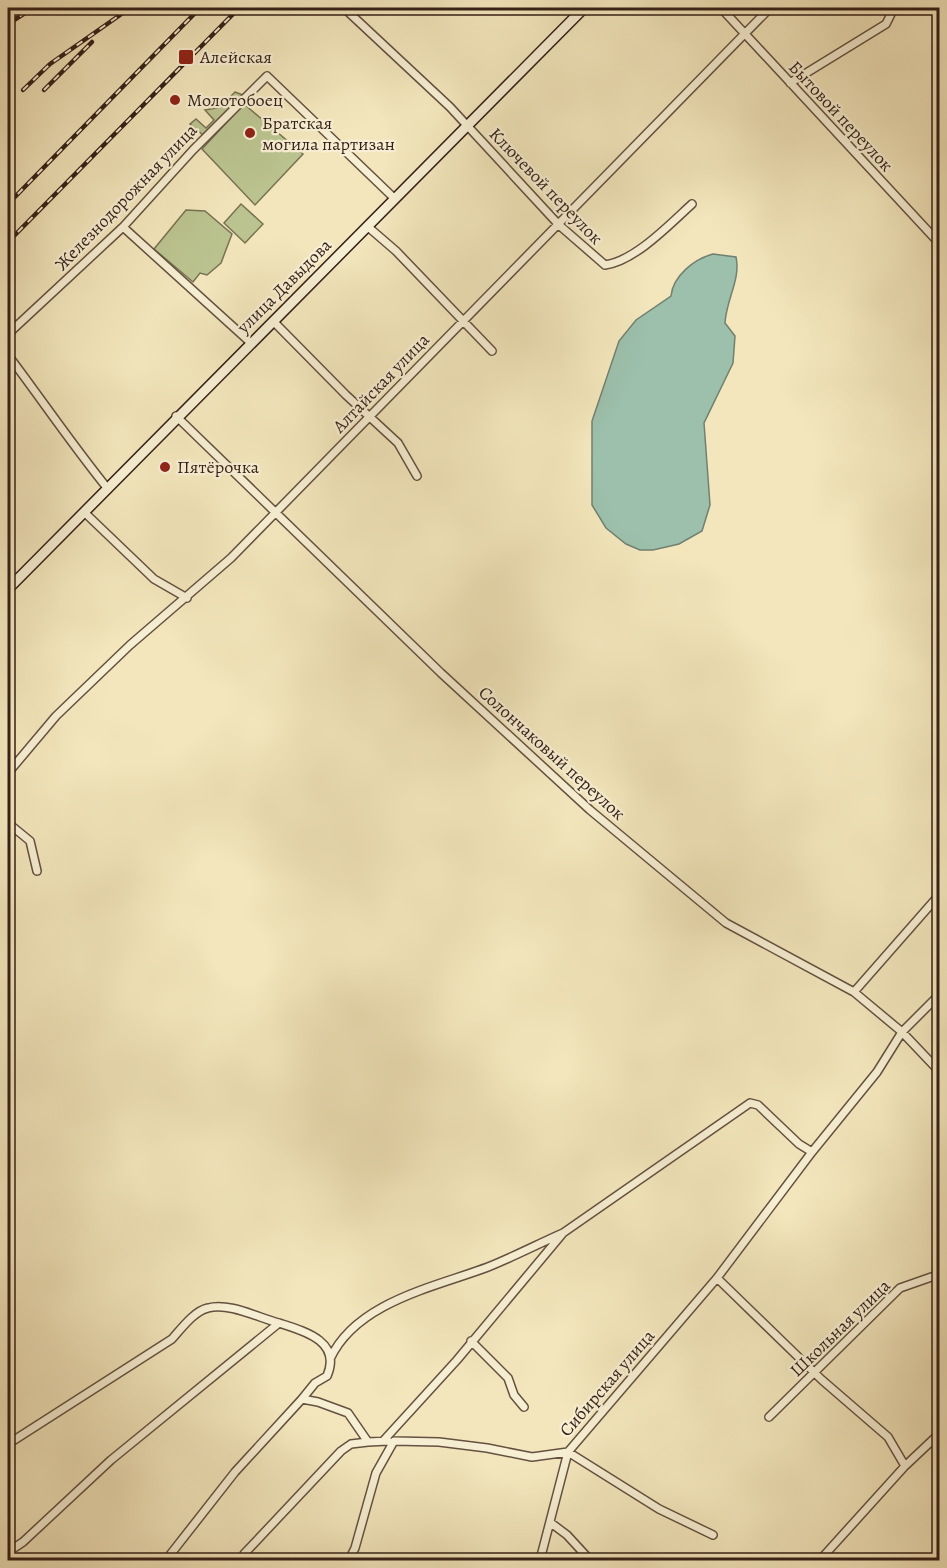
<svg xmlns="http://www.w3.org/2000/svg" width="947" height="1568" font-family="Alegreya,serif">
<style>
.green{fill:#bbc490;stroke:#787254;stroke-width:1.5}
.water{fill:#9cc0ac;stroke:#728070;stroke-width:1.5}
.lines{fill:none;stroke-linecap:round;stroke-linejoin:round}
.street-casing{stroke:#645140;stroke-width:10}
.secondary-casing{stroke:#341f17;stroke-width:12}
.street{stroke:#f7efd3;stroke-width:7}
.secondary{stroke:#f7efd3;stroke-width:9}
.rail-casing{stroke:#341f17;stroke-width:4.5}
.rail{stroke:#f7efd3;stroke-width:2;stroke-dasharray:7;stroke-linecap:butt}
.poi-dot{fill:#8f2418;stroke:#f7efd3;stroke-width:2}
.labels{text-anchor:middle;stroke-width:4.5;stroke-linejoin:round;paint-order:stroke}
.poi-label{font-size:18px;fill:#341f17;stroke:#f7efd3;text-anchor:start}
.street-label{font-size:18px;fill:#341f17;stroke:#f7efd3}
</style>
<rect width="100%" height="100%" fill="#f3e6bc"/>
<filter id="stains"><feTurbulence type="fractalNoise" baseFrequency=".00333" numOctaves="4"/><feColorMatrix values="0 0 0 0 .2 0 0 0 0 .09 0 0 0 0 .02 0 0 0 .5 -.17"/></filter>
<radialGradient id="worn" r=".72"><stop offset=".6" stop-color="#630" stop-opacity="0"/><stop offset="1" stop-color="#630" stop-opacity=".3"/></radialGradient>
<!-- green -->
<path class="green" d="M 235,92 L 243,95 L 203,135 L 190,124 L 196,119 L 206,128 L 214,120 L 205,110 L 228,106 L 227,100 Z
M 244,104 L 303,154 L 255,205 L 202,149 Z
M 241,204 L 263,224 L 245,243 L 224,223 Z
M 186,210 L 205,211 L 232,234 L 221,263 L 207,275 L 200,273 L 193,282 L 154,249 Z"/>
<!-- water -->
<path class="water" d="M 713,254 L 736,257 C 741,279 726,300 725,323 L 735,336 L 733,363 L 704,423 L 710,505 L 702,531 L 679,544 L 653,550 L 640,550 L 626,544 L 606,528 L 592,505 L 592,421 L 619,341 L 636,320 L 671,296 C 673,276 694,259 713,254 Z"/>
<g class="lines">
<defs>
<path id="street" d="M 344,8 L 450,107 L 559,225 L 605,265 C 635,261 670,224 692,204
M 721,8 L 940,244
M 790,83 L 886,24 L 894,8
M 367,226 L 396,251 L 492,351
M 123,227 L 251,343
M 273,321 L 346,395 L 398,443 L 417,476
M 8,334 L 123,227 L 193,150 L 267,76 L 394,198
M 8,355 C 42,400 73,446 108,489
M 176,416 L 441,673 L 590,810 L 726,923 L 854,992 L 902,1032 L 940,1072
M 84,512 L 154,579 L 187,598
M 8,773 L 56,716 L 130,645 L 231,558 L 770,8
M 8,823 L 30,841 L 37,871
M 854,992 L 940,894
M 563,1233 L 750,1103 L 758,1105 L 799,1144 L 812,1152
M 717,1278 L 822,1380 L 888,1437 L 905,1466
M 279,1323 C 304,1331 342,1341 327,1376 L 315,1383 L 302,1399 L 318,1402 L 348,1413 L 368,1442 L 388,1441
M 471,1341 L 508,1378 L 514,1395 L 524,1407
M 330,1359 C 356,1302 435,1287 488,1267 C 513,1257 538,1244 563,1233 L 457,1360 L 384,1440
M 769,1417 L 900,1288 L 940,1274
M 8,1444 L 172,1339 C 181,1329 194,1311 208,1308 C 229,1302 259,1318 279,1323 L 111,1460 L 23,1542 L 8,1552
M 551,1523 L 567,1535 L 590,1560
M 244,1554 L 341,1451 L 351,1444 L 368,1442
M 166,1560 L 235,1472 L 302,1399
M 349,1560 L 355,1548 L 376,1473 L 394,1441 L 439,1442 L 487,1448 L 532,1457 L 568,1452 L 717,1278 L 812,1152 L 877,1072 L 902,1032 L 940,994
M 540,1560 L 568,1452 L 659,1509 L 713,1535
M 820,1560 L 905,1466 L 940,1433"/>
<path id="secondary" d="M 8,589 L 584,8"/>
</defs>
<!-- street casing -->
<use href="#street" class="street-casing"/>
<!-- secondary casing -->
<use href="#secondary" class="secondary-casing"/>
<!-- street -->
<use href="#street" class="street"/>
<!-- secondary -->
<use href="#secondary" class="secondary"/>
<defs>
<path id="rail" d="M 8,24 L 28,11 L 40,8
M 23,90 L 50,64 L 130,8
M 44,90 L 92,42
M 8,204 L 200,8
M 8,242 L 239,8"/>
</defs>
<!-- rail casing -->
<use href="#rail" class="rail-casing"/>
<!-- rail -->
<use href="#rail" class="rail"/>
</g>
<!-- markers -->
<g class="poi-dot">
<rect x="178" y="49" width="16" height="16" rx="3"/>
<circle cx="175" cy="100" r="6"/>
<circle cx="250" cy="133" r="6"/>
<circle cx="165" cy="467" r="6"/>
</g>
<g class="labels">
<!-- poi labels -->
<g class="poi-label">
<text x="200" y="63">Алейская</text>
<text x="187" y="106">Молотобоец</text>
<text x="262" y="129">Братская<tspan x="262" dy="21">могила партизан</tspan></text>
<text x="177" y="473">Пятёрочка</text>
</g>
<!-- street labels -->
<g class="street-label">
<text transform="translate(841 116) rotate(47)" y="6">Бытовой переулок</text>
<text transform="translate(546 186) rotate(46)" y="6">Ключевой переулок</text>
<text transform="translate(126 197) rotate(-46)" y="6">Железнодорожная улица</text>
<text transform="translate(284 286) rotate(-45)" y="6">улица Давыдова</text>
<text transform="translate(381 383) rotate(-46)" y="6">Алтайская улица</text>
<text transform="translate(552 753) rotate(42)" y="6">Солончаковый переулок</text>
<text transform="translate(840 1328) rotate(-44)" y="6">Школьная улица</text>
<text transform="translate(607 1383) rotate(-49)" y="6">Сибирская улица</text>
</g>
</g>
<!-- margin -->
<rect width="947" height="1568" fill="none" stroke="#f3e6bc" stroke-width="30"/>
<rect x="9" y="9" width="929" height="1550" fill="none" stroke="#341f17" stroke-width="3"/>
<rect x="15" y="15" width="917" height="1538" fill="none" stroke="#341f17" stroke-width="1.5"/>
<rect width="100%" height="100%" filter="url(#stains)"/>
<rect width="100%" height="100%" fill="url(#worn)"/>
</svg>
